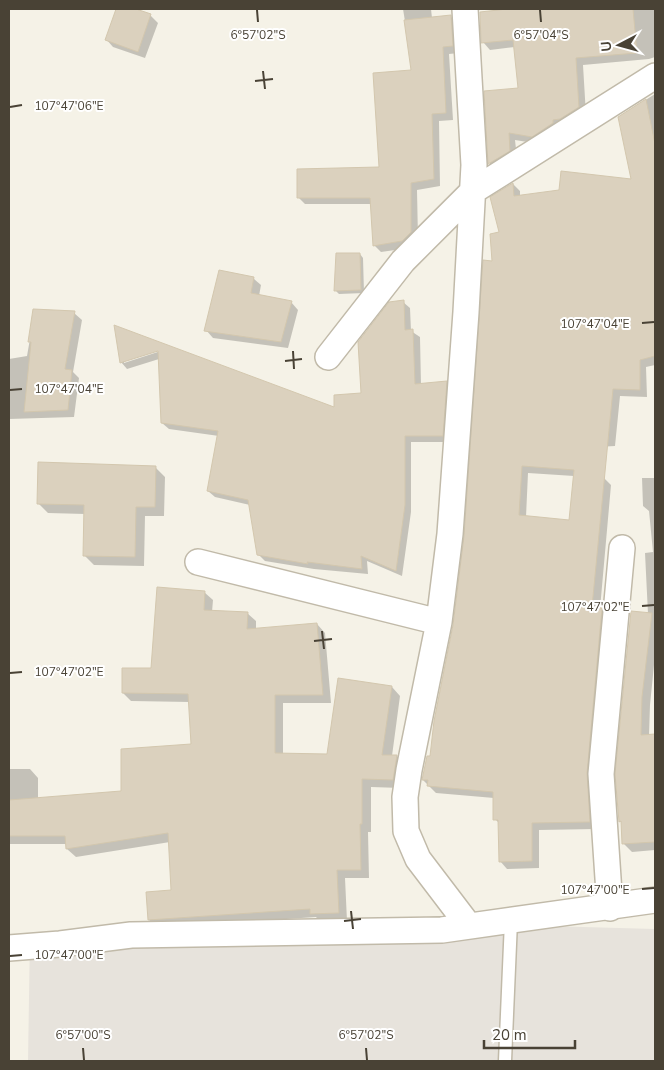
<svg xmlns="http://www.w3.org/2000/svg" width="664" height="1070" font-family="'Nunito Sans',sans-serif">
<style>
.industrial{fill:#e7e3dc}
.shadow{fill:#0003;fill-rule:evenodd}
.building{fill:#dbd1be;stroke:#d3c7ae;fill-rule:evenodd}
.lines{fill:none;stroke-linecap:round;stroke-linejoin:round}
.service-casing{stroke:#c1baa9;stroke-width:15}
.minor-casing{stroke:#c1baa9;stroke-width:28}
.service{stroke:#fff;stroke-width:12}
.minor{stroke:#fff;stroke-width:25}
.ticks{fill:none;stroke:#494235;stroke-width:2}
.ticks-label{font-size:12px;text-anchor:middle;fill:#494235;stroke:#fff;stroke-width:4;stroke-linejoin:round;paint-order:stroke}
</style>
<rect width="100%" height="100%" fill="#f5f2e7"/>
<!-- industrial -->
<path class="industrial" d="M 166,923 L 547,926 L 655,929 L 655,1061 L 28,1061 L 30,933 Z"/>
<!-- shadow -->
<path class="shadow" d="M 117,9 L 132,9 L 151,16 L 158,23 L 145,58 L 113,47 L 106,39 Z
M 403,9 L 431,9 L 432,18 L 450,16 L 457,23 L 459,53 L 449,54 L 453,120 L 439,121 L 440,186 L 417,190 L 418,239 L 409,248 L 381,252 L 374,245 L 371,204 L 305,204 L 298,197 L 381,168 L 413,71 Z
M 494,9 L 655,9 L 655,57 L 649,59 L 583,65 L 586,115 L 540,144 L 515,140 L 517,158 L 497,171 L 490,164 L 485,92 L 519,89 L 515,47 L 490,50 L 483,42 Z
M 655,94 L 655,365 L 646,367 L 647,397 L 620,396 L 615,446 L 597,447 L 604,478 L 611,485 L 600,609 L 609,616 L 596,829 L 539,830 L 539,868 L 507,869 L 500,861 L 500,824 L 495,819 L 494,798 L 436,793 L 423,780 L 431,757 L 454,625 L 494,262 L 513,184 L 520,191 L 520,197 L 632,180 L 619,117 ZM 528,473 L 574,476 L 570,521 L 526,517 Z
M 360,254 L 363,258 L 364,293 L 339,294 L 336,291 Z
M 253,278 L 261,285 L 259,296 L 291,302 L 298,310 L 288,348 L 213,338 L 206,330 Z
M 403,302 L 410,308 L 411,331 L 420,337 L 421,385 L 446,382 L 453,389 L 449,442 L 411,442 L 411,512 L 402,576 L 367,561 L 368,574 L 314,569 L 265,561 L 258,554 L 250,505 L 215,497 L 208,491 L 219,436 L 169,429 L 162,423 L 159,359 L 127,369 L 121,362 L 116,327 L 335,409 L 363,394 ZM 163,348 L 164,350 L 124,363 L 124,360 Z
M 35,310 L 74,313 L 82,320 L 73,372 L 79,378 L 74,417 L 9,419 L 9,359 L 27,356 Z
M 155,467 L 165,477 L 164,516 L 145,516 L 144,566 L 94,565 L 85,556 L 85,514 L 48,513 L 38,503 Z
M 642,478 L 655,478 L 655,655 L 650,705 L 649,736 L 655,735 L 655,850 L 632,852 L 624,844 L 623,824 L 620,821 L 648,614 L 645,553 L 653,552 L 649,511 L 643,506 Z
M 204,592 L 213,600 L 212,612 L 247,613 L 256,621 L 256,629 L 317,624 L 325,633 L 331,703 L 283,703 L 283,755 L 328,755 L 392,687 L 400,696 L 392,756 L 397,756 L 405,765 L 401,788 L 371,787 L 371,832 L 368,832 L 369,878 L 345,878 L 347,921 L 320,922 L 316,917 L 158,928 L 149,920 L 172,891 L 170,842 L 76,857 L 67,849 L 67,844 L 9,844 L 9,769 L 30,769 L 38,778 L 38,799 L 122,792 L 193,745 L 190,702 L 131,701 L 123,693 L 152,670 Z"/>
<!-- building -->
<path class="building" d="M 116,9 L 136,9 L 151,14 L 138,52 L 105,40 Z
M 507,9 L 633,9 L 637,53 L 576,58 L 579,107 L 560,119 L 553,120 L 553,123 L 532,137 L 509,133 L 510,151 L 488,164 L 484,91 L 518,88 L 513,40 L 481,43 L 480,12 Z
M 451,15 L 453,46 L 443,47 L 446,113 L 432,114 L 434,179 L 411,183 L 411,232 L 402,241 L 373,246 L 370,198 L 297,198 L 297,169 L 379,167 L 373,73 L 411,70 L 404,20 Z
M 646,99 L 655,144 L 655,356 L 640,360 L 640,390 L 613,389 L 592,607 L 602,608 L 587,773 L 590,822 L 532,823 L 532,861 L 499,862 L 498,820 L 493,820 L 493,792 L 427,786 L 428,780 L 422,780 L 427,756 L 430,756 L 434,721 L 453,625 L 464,536 L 483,260 L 492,261 L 490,234 L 499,232 L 490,197 L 513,183 L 514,196 L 559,190 L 561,171 L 631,179 L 618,117 ZM 522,466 L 574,470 L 569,520 L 519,515 Z
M 336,253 L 360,253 L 361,290 L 334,291 Z
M 219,270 L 254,277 L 251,293 L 292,301 L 281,342 L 204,331 Z
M 404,300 L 405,330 L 413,329 L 415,384 L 447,381 L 443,436 L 405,436 L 405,505 L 396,571 L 361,556 L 362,569 L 307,562 L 308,564 L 257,555 L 248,500 L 207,491 L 218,431 L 161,423 L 158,351 L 120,363 L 114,325 L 334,407 L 334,395 L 361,393 L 358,342 L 389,302 Z
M 33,309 L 75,311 L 65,369 L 72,370 L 68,410 L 24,412 L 31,342 L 28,342 Z
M 38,462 L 156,466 L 155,507 L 136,507 L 135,557 L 83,556 L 84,505 L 37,504 Z
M 157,587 L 205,591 L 204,610 L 248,612 L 247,629 L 317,623 L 323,695 L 275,695 L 275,753 L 327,754 L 338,678 L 392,686 L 382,755 L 397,755 L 393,780 L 362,779 L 362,824 L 360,824 L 361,870 L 337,870 L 339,913 L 310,914 L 310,909 L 148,920 L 146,892 L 171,890 L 168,833 L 66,849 L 65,836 L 9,836 L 9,800 L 121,791 L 121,749 L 191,744 L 188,694 L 122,693 L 122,668 L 151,668 Z
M 631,611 L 652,613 L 642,697 L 641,735 L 655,734 L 655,842 L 622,844 L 621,821 L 619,822 L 615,774 Z"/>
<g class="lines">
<defs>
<path id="service" d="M 505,1061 L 511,921"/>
<path id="minor" d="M 465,9 L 474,165 L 466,312 L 450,534 L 439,622 L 409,770 L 405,797 L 406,831 L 418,859 L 469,926
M 328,357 L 403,261 L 473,191 L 655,76
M 198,562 L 439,622
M 610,908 L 601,774 L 622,548
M 9,948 L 60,944 L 131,935 L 442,930 L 655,900"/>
</defs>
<!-- service casing -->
<use href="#service" class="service-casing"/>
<!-- minor casing -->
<use href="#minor" class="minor-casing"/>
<!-- service -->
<use href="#service" class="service"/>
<!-- minor -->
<use href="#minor" class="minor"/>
</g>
<!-- ticks -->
<path class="ticks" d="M 257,10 L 258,22M 540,10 L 541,22M 263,71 L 265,89M 255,81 L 273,79M 10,107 L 22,105M 642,323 L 654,322M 293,351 L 294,369M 285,361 L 302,359M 10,390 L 22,389M 642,606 L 654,605M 322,631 L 324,649M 314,641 L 332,639M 10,673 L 22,672M 642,889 L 654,888M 351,911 L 353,929M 344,921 L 361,919M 10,956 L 22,955M 83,1048 L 84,1060M 366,1048 L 367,1060"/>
<g class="ticks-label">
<text x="258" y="39">6°57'02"S</text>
<text x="541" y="39">6°57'04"S</text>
<text x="69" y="110">107°47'06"E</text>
<text x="595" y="328">107°47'04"E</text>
<text x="69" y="393">107°47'04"E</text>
<text x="595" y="611">107°47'02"E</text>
<text x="69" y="676">107°47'02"E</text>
<text x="595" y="894">107°47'00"E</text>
<text x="69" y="959">107°47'00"E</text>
<text x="83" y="1039">6°57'00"S</text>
<text x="366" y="1039">6°57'02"S</text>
</g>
<!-- border -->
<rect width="664" height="1070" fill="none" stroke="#494235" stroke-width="20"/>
<!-- north arrow -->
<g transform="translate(619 45) rotate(264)" stroke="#ffffff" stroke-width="4" paint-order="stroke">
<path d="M0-4L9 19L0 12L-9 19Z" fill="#494235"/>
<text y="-8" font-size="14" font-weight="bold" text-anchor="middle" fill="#494235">U</text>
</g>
<!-- scale -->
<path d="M484 1040v8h91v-8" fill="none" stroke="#494235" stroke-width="2.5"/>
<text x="492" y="1040" font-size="15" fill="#494235" stroke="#ffffff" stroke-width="4" paint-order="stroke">20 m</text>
</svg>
